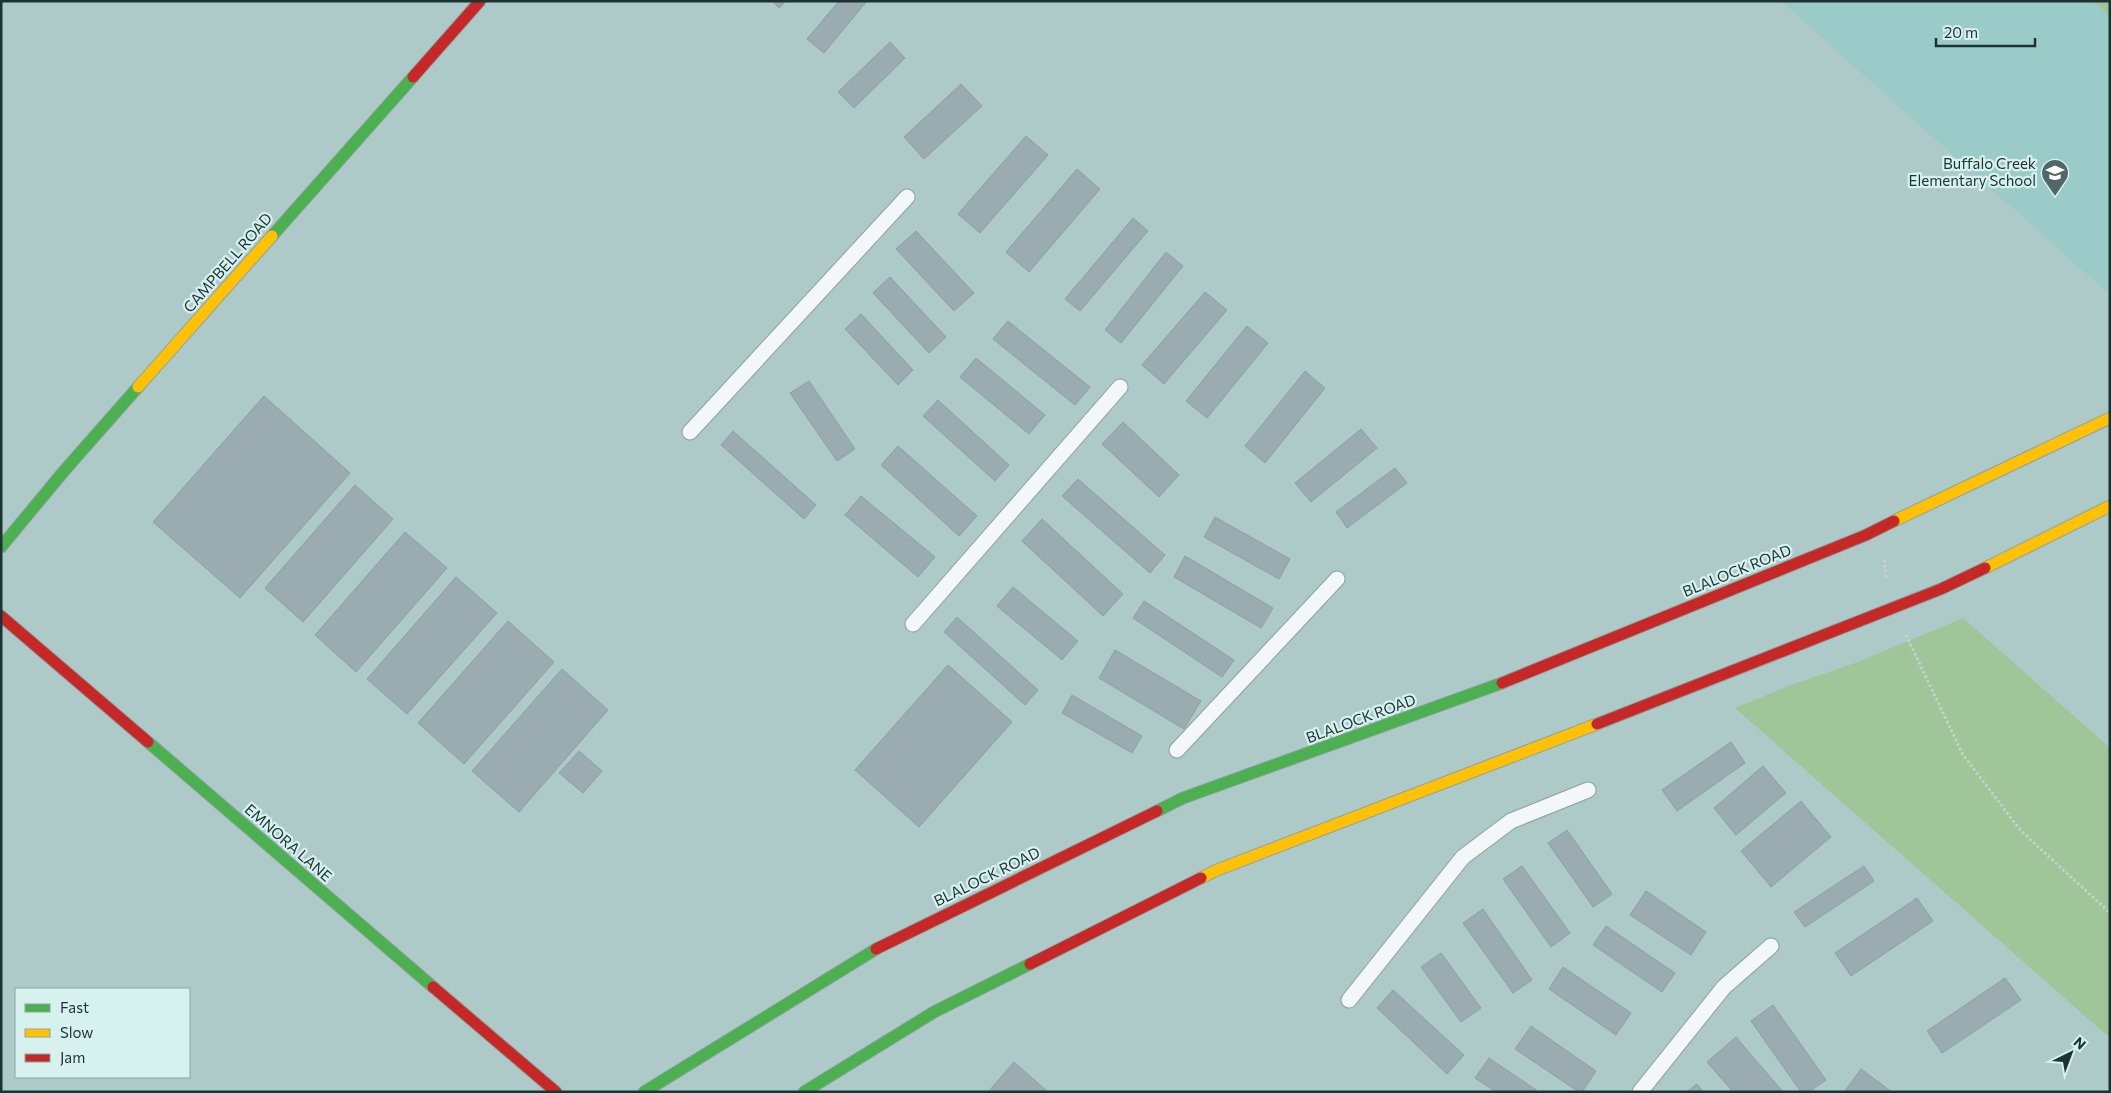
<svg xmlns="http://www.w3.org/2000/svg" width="2111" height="1093" font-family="Commissioner,sans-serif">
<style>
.built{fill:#9bcbc9}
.green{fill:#9fc598}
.building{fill:#9aacb1;stroke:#8d9fa4}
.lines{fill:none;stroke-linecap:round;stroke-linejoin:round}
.lane-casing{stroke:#8ba1a0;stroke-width:17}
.fast-casing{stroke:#8ba1a0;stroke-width:13}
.slow-casing{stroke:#8ba1a0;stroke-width:13}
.jam-casing{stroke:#8ba1a0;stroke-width:13}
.path{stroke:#c7d1d0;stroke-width:3;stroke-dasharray:2.5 2.5;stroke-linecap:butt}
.lane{stroke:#f3f7f7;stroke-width:15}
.fast{stroke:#4caf50;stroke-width:11}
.slow{stroke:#ffc107;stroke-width:11}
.jam{stroke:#c62828;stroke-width:11}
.labels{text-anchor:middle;stroke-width:4.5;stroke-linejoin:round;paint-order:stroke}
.poi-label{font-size:15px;fill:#1d3231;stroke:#d7f1ef;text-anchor:end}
.street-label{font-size:15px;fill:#1d3231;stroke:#d7f1ef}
</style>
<rect width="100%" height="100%" fill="#adcac8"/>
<!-- built -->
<path class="built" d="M 1781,1 L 2110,1 L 2110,295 L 1871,82 Z"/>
<!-- green -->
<path class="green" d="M 2093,1 L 2110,1 L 2110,16 Z
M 1963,618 L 2110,748 L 2110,1038 L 1735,708 L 1791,685 L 1858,662 Z"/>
<!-- building -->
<path class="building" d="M 772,1 L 786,1 L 779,8 Z
M 839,1 L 867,1 L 824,53 L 807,39 Z
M 890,42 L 905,58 L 854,108 L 838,92 Z
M 961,84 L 982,106 L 924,159 L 904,137 Z
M 1026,136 L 1048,155 L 980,233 L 958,214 Z
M 1077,169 L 1100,189 L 1029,272 L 1006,252 Z
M 1133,218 L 1148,231 L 1080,311 L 1065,299 Z
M 916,231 L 974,293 L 954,311 L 896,249 Z
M 1166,252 L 1183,266 L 1121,343 L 1105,330 Z
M 890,277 L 946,337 L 929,353 L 873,293 Z
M 1205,292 L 1227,310 L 1164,384 L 1142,365 Z
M 861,314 L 913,370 L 898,385 L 845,329 Z
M 1008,321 L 1090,387 L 1075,405 L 993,339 Z
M 1247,326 L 1268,343 L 1207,418 L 1186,401 Z
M 976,358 L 1045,415 L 1029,434 L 960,377 Z
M 1305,371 L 1325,388 L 1265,463 L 1245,446 Z
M 809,381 L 855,449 L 837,461 L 790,393 Z
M 264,396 L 350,473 L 240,598 L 153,522 Z
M 938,400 L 1009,465 L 995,481 L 923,416 Z
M 1123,422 L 1179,475 L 1159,497 L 1102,444 Z
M 1361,429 L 1377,448 L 1311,502 L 1295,483 Z
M 733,431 L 816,505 L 804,519 L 721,445 Z
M 898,446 L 977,516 L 959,536 L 881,465 Z
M 1395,468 L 1407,483 L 1347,528 L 1336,512 Z
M 1078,479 L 1165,555 L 1150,573 L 1062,496 Z
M 355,485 L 393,519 L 303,622 L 265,588 Z
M 861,496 L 935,557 L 918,577 L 845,515 Z
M 1215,517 L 1290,559 L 1279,579 L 1204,537 Z
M 1042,519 L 1123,594 L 1103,616 L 1022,541 Z
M 405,532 L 447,568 L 356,672 L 315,635 Z
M 1185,556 L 1273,608 L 1261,628 L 1174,577 Z
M 456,577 L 497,613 L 407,714 L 367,679 Z
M 1013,587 L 1078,641 L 1062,660 L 997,606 Z
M 1144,601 L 1234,660 L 1222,677 L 1133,618 Z
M 957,617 L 1038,690 L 1025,705 L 944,632 Z
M 508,621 L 554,662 L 464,764 L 418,723 Z
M 1115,650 L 1201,701 L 1184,729 L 1099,678 Z
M 948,665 L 1012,722 L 919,827 L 855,770 Z
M 562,669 L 608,710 L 519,812 L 472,771 Z
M 1072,695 L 1142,736 L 1132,753 L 1062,713 Z
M 1731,742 L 1745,763 L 1677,811 L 1662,790 Z
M 579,751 L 602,771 L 583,793 L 559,773 Z
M 1763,766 L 1786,793 L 1736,835 L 1714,808 Z
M 1801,801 L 1831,837 L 1771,887 L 1741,851 Z
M 1567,830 L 1612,894 L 1593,907 L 1548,843 Z
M 1522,866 L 1570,933 L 1551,947 L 1503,879 Z
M 1864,866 L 1874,881 L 1805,927 L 1794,912 Z
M 1646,891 L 1706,932 L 1691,955 L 1630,915 Z
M 1917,898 L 1933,921 L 1851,976 L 1835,953 Z
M 1483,909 L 1532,980 L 1513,993 L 1463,923 Z
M 1606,926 L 1675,973 L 1662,992 L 1593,945 Z
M 1441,953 L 1481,1008 L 1461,1022 L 1421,967 Z
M 1563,967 L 1631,1013 L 1616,1035 L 1549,989 Z
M 2005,978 L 2021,1000 L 1942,1053 L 1927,1031 Z
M 1393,990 L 1464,1055 L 1447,1074 L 1377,1008 Z
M 1773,1005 L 1826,1080 L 1809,1092 L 1801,1092 L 1751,1021 Z
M 1531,1026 L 1596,1071 L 1582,1092 L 1579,1092 L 1515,1049 Z
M 1736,1037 L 1783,1092 L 1733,1092 L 1707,1062 Z
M 1489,1058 L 1539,1092 L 1496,1092 L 1475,1078 Z
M 1014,1062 L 1048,1092 L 988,1092 Z
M 1861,1069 L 1892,1092 L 1845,1091 Z
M 1697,1084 L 1703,1092 L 1687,1092 Z"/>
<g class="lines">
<defs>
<path id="lane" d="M 690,432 L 907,197
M 913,624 L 1120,387
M 1177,750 L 1337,579
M 1349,1000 L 1463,857 L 1511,821 L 1588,790
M 1640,1092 L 1724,987 L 1771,946"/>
<path id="fast" d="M 272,236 L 413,77
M 1,547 L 64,471 L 138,387
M 148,742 L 433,987
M 1157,811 L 1183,798 L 1502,683
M 644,1092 L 876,949
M 804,1092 L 934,1012 L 1030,964"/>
<path id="slow" d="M 138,387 L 272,236
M 1894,521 L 2110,418
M 1985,568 L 2110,506
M 1201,878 L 1217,870 L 1597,724"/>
<path id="jam" d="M 413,77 L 480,1
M 1,616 L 148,742
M 1502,683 L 1866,535 L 1894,521
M 1597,724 L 1941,589 L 1985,568
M 876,949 L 1157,811
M 1030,964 L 1201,878
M 433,987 L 556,1092"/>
</defs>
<!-- lane casing -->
<use href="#lane" class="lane-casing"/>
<!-- fast casing -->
<use href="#fast" class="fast-casing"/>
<!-- slow casing -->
<use href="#slow" class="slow-casing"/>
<!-- jam casing -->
<use href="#jam" class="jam-casing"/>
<!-- path -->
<path class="path" d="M 1884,560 L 1886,578
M 1906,635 L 1963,755 L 2021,831 L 2110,913"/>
<!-- lane -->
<use href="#lane" class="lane"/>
<!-- fast -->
<use href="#fast" class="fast"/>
<!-- slow -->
<use href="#slow" class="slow"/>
<!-- jam -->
<use href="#jam" class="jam"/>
</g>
<!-- icons -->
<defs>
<symbol id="school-pin" viewBox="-11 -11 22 30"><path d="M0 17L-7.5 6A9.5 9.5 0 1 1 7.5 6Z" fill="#4f6766" stroke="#d7f1ef"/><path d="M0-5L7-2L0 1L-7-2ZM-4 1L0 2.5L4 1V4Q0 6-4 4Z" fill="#fff"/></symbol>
</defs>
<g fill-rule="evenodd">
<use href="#school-pin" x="2039" y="157" width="32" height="43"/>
</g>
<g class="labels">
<!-- poi labels -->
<g class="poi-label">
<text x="2036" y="169">Buffalo Creek<tspan x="2036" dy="17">Elementary School</tspan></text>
</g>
<!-- street labels -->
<g class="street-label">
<text transform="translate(228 263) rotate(-49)" y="5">CAMPBELL ROAD</text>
<text transform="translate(1737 571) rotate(-22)" y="5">BLALOCK ROAD</text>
<text transform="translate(1361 719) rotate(-20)" y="5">BLALOCK ROAD</text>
<text transform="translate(288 843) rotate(41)" y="5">EMNORA LANE</text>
<text transform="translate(987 877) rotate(-26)" y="5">BLALOCK ROAD</text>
</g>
</g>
<!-- border -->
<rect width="2111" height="1093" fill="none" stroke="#1d3231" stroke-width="5"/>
<!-- legend -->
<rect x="15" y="988" width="175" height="90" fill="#d7f1ef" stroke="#8da5a3"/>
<rect x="25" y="1004" width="25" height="8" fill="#4caf50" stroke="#8da5a3"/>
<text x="60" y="1013" font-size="15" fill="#1d3231">Fast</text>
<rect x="25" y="1029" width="25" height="8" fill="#ffc107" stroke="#8da5a3"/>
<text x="60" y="1038" font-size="15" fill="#1d3231">Slow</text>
<rect x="25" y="1054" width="25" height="8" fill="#c62828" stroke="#8da5a3"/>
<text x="60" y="1063" font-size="15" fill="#1d3231">Jam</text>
<!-- north arrow -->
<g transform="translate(2071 1053) rotate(42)" stroke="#d7f1ef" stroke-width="4" paint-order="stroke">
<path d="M0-4L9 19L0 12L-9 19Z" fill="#1d3231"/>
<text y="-8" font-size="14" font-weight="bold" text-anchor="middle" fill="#1d3231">N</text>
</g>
<!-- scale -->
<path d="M1936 38v8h99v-8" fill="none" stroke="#1d3231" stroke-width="2.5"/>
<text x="1944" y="38" font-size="15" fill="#1d3231" stroke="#d7f1ef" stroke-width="4" paint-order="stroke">20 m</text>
</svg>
